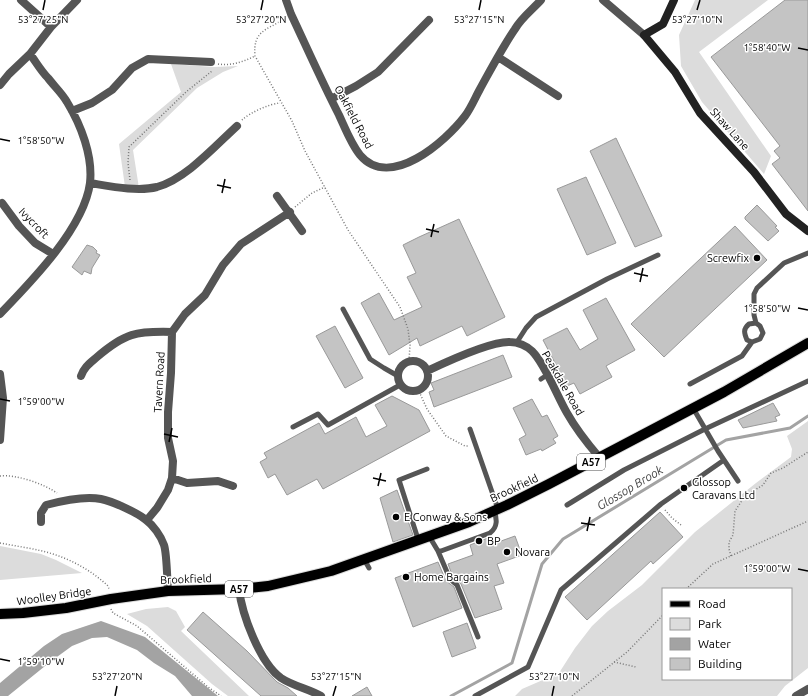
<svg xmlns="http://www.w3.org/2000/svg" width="808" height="696" font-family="Ubuntu,sans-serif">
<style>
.green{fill:#dcdcdc;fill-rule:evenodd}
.water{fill:#a3a3a3}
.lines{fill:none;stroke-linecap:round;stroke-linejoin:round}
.stream{stroke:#a3a3a3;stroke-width:3}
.building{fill:#c4c4c4;stroke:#999}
.primary-casing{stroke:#dbdbdb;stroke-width:12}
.path{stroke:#777;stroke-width:1.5;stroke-dasharray:1 2;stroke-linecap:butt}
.lane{stroke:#555;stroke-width:5}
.street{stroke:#555;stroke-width:8}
.secondary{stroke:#222;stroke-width:8}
.primary{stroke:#000;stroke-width:10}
.ticks{fill:none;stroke:#000;stroke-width:1.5}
.poi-dot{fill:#000;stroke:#fff;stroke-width:1.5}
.labels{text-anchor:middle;stroke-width:3;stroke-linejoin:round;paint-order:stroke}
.shield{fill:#fff;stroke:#4c4c4c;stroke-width:1}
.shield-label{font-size:10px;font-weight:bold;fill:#000}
.street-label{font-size:11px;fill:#000;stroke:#fff}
.poi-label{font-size:11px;fill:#000;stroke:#fff;text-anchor:start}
.water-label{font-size:12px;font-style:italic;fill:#444;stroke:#fff}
.ticks-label{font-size:10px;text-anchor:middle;fill:#000;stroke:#fff;stroke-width:3;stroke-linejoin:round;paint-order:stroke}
</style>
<rect width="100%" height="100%" fill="#fff"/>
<!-- green -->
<path class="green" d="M 695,0 L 768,0 L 699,52 L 771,156 L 764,174 L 702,102 L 681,66 L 679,35 Z
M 171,64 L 214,67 L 238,66 L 223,72 L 197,88 L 133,150 L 139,188 L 125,187 L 119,144 L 181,92 Z
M 808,421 L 808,668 L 785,686 L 777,696 L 515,696 L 522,689 L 559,673 L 575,648 L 592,626 L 608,611 L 642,585 L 695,532 L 756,483 L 791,457 L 792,449 L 787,436 ZM 663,589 L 791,589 L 791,679 L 663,679 Z
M 0,546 L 41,554 L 56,560 L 82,573 L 0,580 Z
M 168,607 L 176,611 L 185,627 L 181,631 L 249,696 L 228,696 L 212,684 L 147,626 L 127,614 L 146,609 Z"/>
<!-- water -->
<path class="water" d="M 101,621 L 145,637 L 218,696 L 192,696 L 175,676 L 154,663 L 137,650 L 107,637 L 92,638 L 72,646 L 50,662 L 8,696 L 0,696 L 0,683 L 44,646 L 62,634 Z"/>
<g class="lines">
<!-- stream -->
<path class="stream" d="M 451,696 L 512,663 L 542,564 L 563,539 L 726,440 L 790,428 L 808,416"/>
</g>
<!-- building -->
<path class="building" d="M 785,0 L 808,0 L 808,211 L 772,164 L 780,158 L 774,151 L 780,146 L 711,57 Z
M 616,138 L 662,236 L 635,247 L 590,151 Z
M 586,177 L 616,243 L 587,255 L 557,189 Z
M 757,205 L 777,226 L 775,227 L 779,231 L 768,241 L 745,219 L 745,217 Z
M 459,219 L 505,317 L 467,336 L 462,326 L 420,346 L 417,338 L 389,355 L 361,303 L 379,293 L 394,320 L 422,307 L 407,277 L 416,273 L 403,245 L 419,237 Z
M 735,226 L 767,260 L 664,357 L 631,324 Z
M 87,245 L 93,247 L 97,251 L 96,253 L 100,255 L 92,268 L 91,274 L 84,271 L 82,275 L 72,267 Z
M 606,298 L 635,350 L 606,366 L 612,377 L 580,394 L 574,383 L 567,386 L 543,340 L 567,328 L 580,350 L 598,339 L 583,310 Z
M 335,326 L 363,378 L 345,388 L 316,336 Z
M 503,355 L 512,377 L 434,407 L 429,392 L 434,390 L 431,383 Z
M 392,396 L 419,410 L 430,431 L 323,489 L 317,479 L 287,495 L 275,474 L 268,478 L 260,462 L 267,458 L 264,453 L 319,423 L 325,434 L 356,417 L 366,437 L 387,426 L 375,405 Z
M 532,399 L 542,417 L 547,415 L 558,436 L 553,439 L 556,443 L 542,451 L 541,449 L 526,455 L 519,439 L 526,435 L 513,408 Z
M 773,403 L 780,415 L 775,417 L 777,421 L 743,428 L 738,420 Z
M 397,490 L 413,535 L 393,542 L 380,498 Z
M 660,512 L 683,537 L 653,564 L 651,561 L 587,620 L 565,597 Z
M 515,536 L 522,555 L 497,564 L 504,583 L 494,586 L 502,609 L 475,618 L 461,584 L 453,577 L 448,564 L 473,555 L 470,545 L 488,538 L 490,545 Z
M 438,562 L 446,581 L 454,587 L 462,608 L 413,627 L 395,578 Z
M 203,612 L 247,651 L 277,682 L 288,688 L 297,696 L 261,696 L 187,630 Z
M 467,623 L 476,648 L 452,657 L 443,632 Z
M 367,687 L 372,696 L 352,696 Z"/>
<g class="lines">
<defs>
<path id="primary" d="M 0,614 L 23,613 L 66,608 L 111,599 L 168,591 L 239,589 L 268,586 L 331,571 L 469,522 L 507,505 L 549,484 L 724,392 L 808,343"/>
</defs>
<!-- primary casing -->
<use href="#primary" class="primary-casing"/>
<!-- path -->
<path class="path" d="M 284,19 C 265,31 253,31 255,56 L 292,121 L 305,151 L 348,230 L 400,307 L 408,329 L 410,345 L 409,361
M 218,64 C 231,66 243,62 255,56
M 242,120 C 251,112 269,104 280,103
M 130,180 L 128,163 L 129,147 L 186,92 L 212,71
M 295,207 L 312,193 L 325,187
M 418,389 L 427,409 L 446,436 L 465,446 L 468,446
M 0,476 C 16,474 44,484 57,493
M 665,510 L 672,518 L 681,525
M 0,543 C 15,546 31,548 46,552 C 69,558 91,570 108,586 L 109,589
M 731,556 L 729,549 L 729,542 L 733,535 L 735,511 L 745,496 L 763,485 L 771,473 L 783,468 L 808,452
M 686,589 L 713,564 L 808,521
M 111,609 L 113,613 L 137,626 L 208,687 L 221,696
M 614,662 L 636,667
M 572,696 L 627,652 L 663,615"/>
<!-- lane -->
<path class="lane" d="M 343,309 L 370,359 L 384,368 L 398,376
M 517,342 L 526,328 L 536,317 L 607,279 L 658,255
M 752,342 L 747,340 C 744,333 743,329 749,324 L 756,323
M 541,379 L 547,375
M 690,384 L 742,356 L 752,342 L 760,339 L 763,333 L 760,326 L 756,323 L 754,315 L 754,294 L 757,288 L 784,263 L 808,253
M 693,408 L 718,451 L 738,481
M 293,427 L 318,414 L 328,425 L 400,385
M 470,429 L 498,509
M 567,505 L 624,470 L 705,429 L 808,381
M 429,536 L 438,551 L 441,551 L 490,533 C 498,527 497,519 494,510
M 418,539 L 399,480 L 427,469
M 438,551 L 450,579 L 457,585 L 478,637
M 364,559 L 369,568
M 475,696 L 528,667 L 561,590 L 661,504 L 724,460"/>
<!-- street -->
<path class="street" d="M 21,0 L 51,27
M 286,0 L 291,14 C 307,48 322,82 339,115 C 345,128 351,144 360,155 C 390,191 446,141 465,116 C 471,108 475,98 480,89 C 491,69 502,48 515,29 C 521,18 533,9 541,0
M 603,0 L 644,35
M 498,57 L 558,96
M 0,85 L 9,74 L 30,54 L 51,27 L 77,0
M 331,99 L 356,86 L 378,72 L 429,20
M 72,111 L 92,103 L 112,90 L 132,68 L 148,59 L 211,62
M 90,183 C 109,186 137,192 157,187 C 186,179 215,146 237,126
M 277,196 L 302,231
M 2,203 L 19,226 L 35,243 L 53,254
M 0,314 C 31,282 84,228 90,183 C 93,156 81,125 67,102 C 62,93 54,86 48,78 C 41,71 36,62 30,54
M398 376a15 15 0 1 1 30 0a15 15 0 1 1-30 0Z
M 427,371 C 446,362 490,341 510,342 C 518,342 527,346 532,351 C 545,364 557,396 567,413 C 576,429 587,443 599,457
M 0,374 L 3,398 L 0,440
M 81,376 C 84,367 90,363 97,357 C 125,333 136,331 172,332
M 172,478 L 187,483 L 218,481 L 233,486
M 147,520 L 157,508 L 168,490 L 172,478 L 173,461 L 168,438 L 168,412 L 171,373 L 172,332 L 185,314 L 205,295 L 223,265 L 241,244 L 290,212
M 41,522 L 41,513 L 46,505 C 61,501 86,496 101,499 C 112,501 138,513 146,520 C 153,525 161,536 164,545 C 167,554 167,579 168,591
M 239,589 C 242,615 260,663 281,678 C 293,686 309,689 321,696
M 796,696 L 808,689"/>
<!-- secondary -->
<path class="secondary" d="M 674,0 L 663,24 L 644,35 L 675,72 L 700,113 L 754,172 L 786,214 L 808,231"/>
<!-- primary -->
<use href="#primary" class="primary"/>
</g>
<!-- ticks -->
<path class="ticks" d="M 43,10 L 45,0M 261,10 L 263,0M 479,10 L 481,0M 697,10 L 700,0M 798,48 L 808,50M 0,139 L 10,141M 217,185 L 231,188M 222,193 L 225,179M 426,229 L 439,232M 431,237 L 434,224M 634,273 L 648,276M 640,282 L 643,268M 798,308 L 808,310M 0,399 L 10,401M 164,434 L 178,437M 169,442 L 172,428M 373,478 L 386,481M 378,486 L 381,473M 581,523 L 595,525M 587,531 L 590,517M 798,569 L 808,571M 0,659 L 10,661M 115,696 L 117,686M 333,696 L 336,686M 552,696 L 554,686"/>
<!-- markers -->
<g class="poi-dot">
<circle cx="757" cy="258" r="4"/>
<circle cx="684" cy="488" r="4"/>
<circle cx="396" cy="517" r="4"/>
<circle cx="479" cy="541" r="4"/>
<circle cx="507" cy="552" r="4"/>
<circle cx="406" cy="577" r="4"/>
</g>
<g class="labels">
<!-- shield labels -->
<g class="shield">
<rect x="577" y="454" width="28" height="16" rx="3"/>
<rect x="225" y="581" width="28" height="16" rx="3"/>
</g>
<g class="shield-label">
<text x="591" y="466">A57</text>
<text x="239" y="593">A57</text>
</g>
<!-- street labels -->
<g class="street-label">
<text transform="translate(354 117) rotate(62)" y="4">Oakfield Road</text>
<text transform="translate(730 129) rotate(48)" y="4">Shaw Lane</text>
<text transform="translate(34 223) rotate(46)" y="4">Ivycroft</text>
<text transform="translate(159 382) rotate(-87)" y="4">Tavern Road</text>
<text transform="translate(563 383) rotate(60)" y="4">Peakdale Road</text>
<text transform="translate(514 488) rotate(-25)" y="4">Brookfield</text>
<text transform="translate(186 579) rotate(-2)" y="4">Brookfield</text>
<text transform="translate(54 596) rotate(-8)" y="4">Woolley Bridge</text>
</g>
<!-- poi labels -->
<g class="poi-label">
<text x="749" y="262" text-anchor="end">Screwfix</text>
<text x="692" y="486">Glossop<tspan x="692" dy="13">Caravans Ltd</tspan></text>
<text x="404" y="521">E Conway &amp; Sons</text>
<text x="487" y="545">BP</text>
<text x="515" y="556">Novara</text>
<text x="414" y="581">Home Bargains</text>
</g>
<!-- water labels -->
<g class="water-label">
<text transform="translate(630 488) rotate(-31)" y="4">Glossop Brook</text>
</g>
</g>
<g class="ticks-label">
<text x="43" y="23">53°27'25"N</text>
<text x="261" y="23">53°27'20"N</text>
<text x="479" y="23">53°27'15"N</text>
<text x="697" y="23">53°27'10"N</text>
<text x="767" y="51">1°58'40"W</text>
<text x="41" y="144">1°58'50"W</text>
<text x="767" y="312">1°58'50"W</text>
<text x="41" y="405">1°59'00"W</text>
<text x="767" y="572">1°59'00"W</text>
<text x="41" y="665">1°59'10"W</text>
<text x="117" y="680">53°27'20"N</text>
<text x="336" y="680">53°27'15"N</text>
<text x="554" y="680">53°27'10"N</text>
</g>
<!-- legend -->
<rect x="662" y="588" width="130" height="92" fill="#ffffff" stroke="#999999"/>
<rect x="670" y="601" width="20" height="6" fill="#000000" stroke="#999999"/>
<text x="698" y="608" font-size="12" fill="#000000">Road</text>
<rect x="670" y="618" width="20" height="12" fill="#dcdcdc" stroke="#999999"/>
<text x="698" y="628" font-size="12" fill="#000000">Park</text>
<rect x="670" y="638" width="20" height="12" fill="#a3a3a3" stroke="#999999"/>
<text x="698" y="648" font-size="12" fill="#000000">Water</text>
<rect x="670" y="658" width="20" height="12" fill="#c4c4c4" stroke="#999999"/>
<text x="698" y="668" font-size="12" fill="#000000">Building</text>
</svg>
